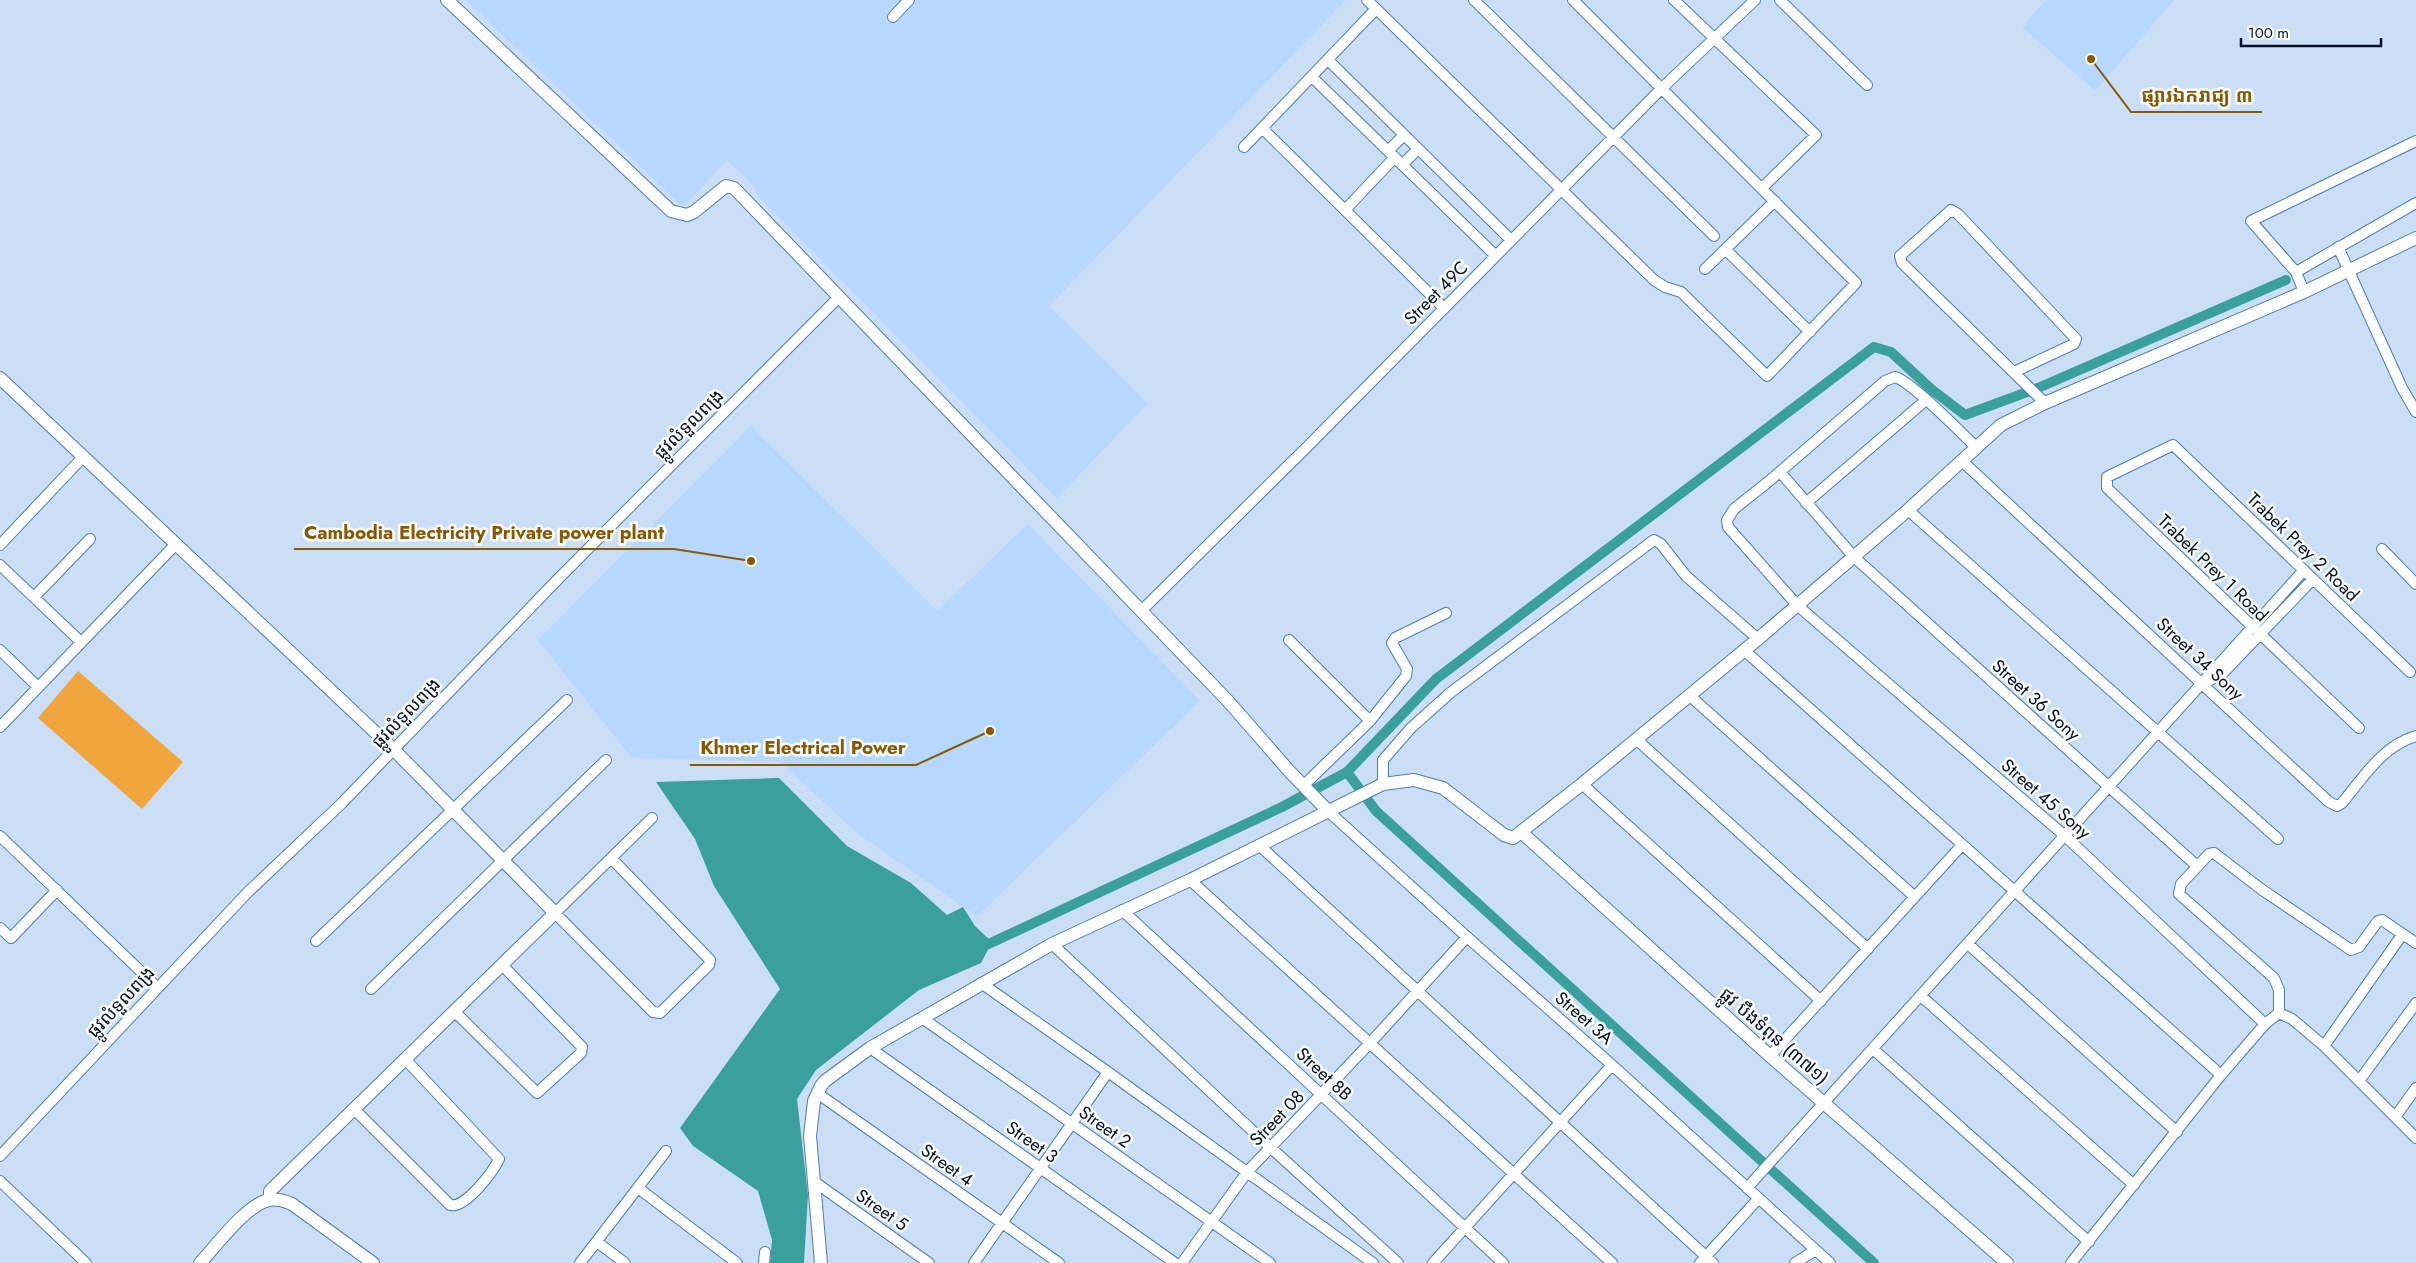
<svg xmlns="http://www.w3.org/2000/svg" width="2416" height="1263" font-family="Jost,'Noto Sans Khmer',sans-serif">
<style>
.built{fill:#b6d7fe}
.green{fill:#f0a63c}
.water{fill:#3aa09d}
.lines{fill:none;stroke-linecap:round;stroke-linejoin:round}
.canal{stroke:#3aa09d;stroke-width:10}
.minor-casing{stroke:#4d7db1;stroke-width:12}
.tertiary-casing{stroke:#4d7db1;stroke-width:14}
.minor{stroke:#fff;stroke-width:10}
.tertiary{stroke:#fff;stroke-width:12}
.labels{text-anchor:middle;stroke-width:5;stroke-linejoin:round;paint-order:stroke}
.street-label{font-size:18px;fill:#011024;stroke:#fdfdfd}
.leader{fill:none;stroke:#8a5800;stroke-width:2}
.callout-dot{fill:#8a5800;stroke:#fdfdfd;stroke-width:2}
.callout-label{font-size:19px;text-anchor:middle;font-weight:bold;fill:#8a5800;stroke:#fdfdfd;stroke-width:5;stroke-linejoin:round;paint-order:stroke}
</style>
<rect width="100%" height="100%" fill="#cadef6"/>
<!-- built -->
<path class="built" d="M 466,0 L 1346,0 L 1049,306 L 1148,403 L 1057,498 L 756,194 L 753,185 L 727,160 L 683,207 Z
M 2046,0 L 2174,0 L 2095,91 L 2022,27 Z
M 751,426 L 937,611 L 1028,524 L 1200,701 L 977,916 L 858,834 L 780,762 L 632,758 L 538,640 Z"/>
<!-- green -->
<path class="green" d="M 78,671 L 183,762 L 142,809 L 38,718 Z"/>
<!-- water -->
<path class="water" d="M 779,778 L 847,846 L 911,883 L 947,915 L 963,907 L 975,926 L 992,942 L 981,963 L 919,990 L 816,1070 L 797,1099 L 808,1195 L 804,1263 L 770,1263 L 772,1240 L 758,1191 L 693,1146 L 680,1128 L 780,989 L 714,886 L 695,839 L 656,782 Z"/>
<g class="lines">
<!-- canal -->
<path class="canal" d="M 1347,772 L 1376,811 L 1874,1263
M 980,948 L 1282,807 L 1347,772 L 1436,679 L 1874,347 L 1891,352 L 1931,389 L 1965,415 L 2038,388 L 2286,280"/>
<defs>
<path id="minor" d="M 1367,0 L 1654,280 L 1665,287 L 1681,292 L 1767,376 L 1856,283 L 1573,0
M 1474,0 L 1714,236
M 1674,0 L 1816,135 L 1762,188
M 1780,0 L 1867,85
M 893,17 L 909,0
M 1328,60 L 1511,240
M 1312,77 L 1496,256
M 1262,128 L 1444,308
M 1244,147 L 1376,9
M 1388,151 L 1404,135
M 1402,165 L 1418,149
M 1345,210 L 1395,157
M 2338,247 L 2402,388 L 2416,412
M 1726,250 L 1810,332
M 1705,269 L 1775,201
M 2296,272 L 2416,203
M 2304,292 L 2296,272 L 2251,221 L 2416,141
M 2014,372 L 2074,344 L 2076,339 L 1958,214 L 1951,210 L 1900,256 L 1902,263 L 2045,403
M 1976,447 C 1960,432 1912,382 1895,377 L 1885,381 L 1768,482 L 1734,509 L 1727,520 L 1728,527 L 1798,606 L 2065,836 L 2265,1024
M 1962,461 L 2329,802 L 2337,806 L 2342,803 C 2364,777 2382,746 2416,736
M 1780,472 L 1854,557 L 2197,866
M 1806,503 L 1926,400
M 1908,510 L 2278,839
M 0,545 L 83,457
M 2382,549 L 2416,584
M 0,565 L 81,642
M 34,597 L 90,539
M 1141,611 L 1307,447 L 1662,88 L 1755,0
M 1289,640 L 1370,721 L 1303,786
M 0,650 L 38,687
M 1745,651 L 2221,1075
M 2206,682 L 2221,675 L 2313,579
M 1690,696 L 1915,897
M 1370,721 L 1406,676 L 1407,669 L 1392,643 L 1395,638 L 1446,613
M 0,727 L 176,544
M 2359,728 L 2107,488 L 2107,477 L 2173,445 L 2410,672
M 1636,739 L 1868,949
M 1383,784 L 1383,760 L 1411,728 L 1450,693 L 1654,540 L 1661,544 L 1686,576 L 1758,639
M 1582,784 L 1821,1001
M 1329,812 L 1467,937 L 1612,1065 L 1830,1263
M 0,836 L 157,987
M 1260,846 L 1713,1263
M 611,858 L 710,960 L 709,965 L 660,1013 L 653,1012 L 555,913 L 652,818
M 1190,880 C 1331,1007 1471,1136 1612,1263
M 1122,910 L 1503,1263
M 0,928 L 11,938 L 57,890
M 316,941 L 567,700
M 1052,944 L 1271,1148 L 1398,1263
M 1968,944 L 2177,1132
M 981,983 L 1108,1072 L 1373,1263
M 371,989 L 606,760
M 1921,996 L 2134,1185
M 454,1011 L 537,1093 L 581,1053 L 582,1047 L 502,965
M 2279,1013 L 2279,990 L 2274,978 L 2179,894 L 2181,884 L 2209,854 L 2214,853 L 2261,889 L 2351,950 L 2359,947 L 2378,921 L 2382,920 L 2416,943
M 2279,1013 L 2292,1019 L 2324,1046 L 2416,1138
M 922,1018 L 1270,1263
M 2324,1046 L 2402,935
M 870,1048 L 1175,1263
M 1873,1049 L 2089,1242
M 1770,1056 L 1962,845
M 2359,1081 L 2416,1003
M 817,1093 L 1059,1263
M 355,1110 L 450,1205 C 465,1209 493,1172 499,1159 L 405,1059
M 2395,1117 L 2416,1088
M 0,1156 L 247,893 L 341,804 L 561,576 L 839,297
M 0,1181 L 86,1263
M 816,1183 L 929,1263
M 638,1188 L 737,1263
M 1747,1188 L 2304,570
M 597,1242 L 625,1263
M 580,1263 L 666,1151
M 764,1263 L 765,1252
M 974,1263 L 1108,1072
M 1182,1263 L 1247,1172 L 1371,1042 L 1467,937
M 1433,1263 L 1612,1065
M 1700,1263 L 1758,1199
M 1795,1263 L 1814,1251
M 2071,1263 L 2221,1075 L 2265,1024 L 2279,1013"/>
<path id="tertiary" d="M 447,0 L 671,211 L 687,215 L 694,212 L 726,186 L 734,188 L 1228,701 L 1290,772 L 1329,812
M 0,378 L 393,749 L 555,913 L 270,1191 L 270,1199
M 1521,832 L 1770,1056 L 2007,1263
M 200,1263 C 216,1246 247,1204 269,1200 C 277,1198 285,1201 292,1204 L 373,1263
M 821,1263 L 810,1136 L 814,1101 L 821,1086 L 825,1081 L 870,1048 L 1052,944 L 1190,880 L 1383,784 L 1414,780 L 1443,788 L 1504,835 L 1513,838 L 1582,784 L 1758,639 L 1908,510 L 2001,425 L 2045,403 L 2304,292 L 2416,238"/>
</defs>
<!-- minor casing -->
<use href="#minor" class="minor-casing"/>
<!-- tertiary casing -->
<use href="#tertiary" class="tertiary-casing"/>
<!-- minor -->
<use href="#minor" class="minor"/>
<!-- tertiary -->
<use href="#tertiary" class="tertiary"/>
</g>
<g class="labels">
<!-- street labels -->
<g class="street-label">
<text transform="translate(1436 293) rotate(-45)" y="6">Street 49C</text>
<text transform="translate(689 424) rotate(-45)" y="6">ផ្លូវលំទួលពង្រ</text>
<text transform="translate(2303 547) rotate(44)" y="6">Trabek Prey 2 Road</text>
<text transform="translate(2213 568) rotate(44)" y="6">Trabek Prey 1 Road</text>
<text transform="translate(2200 659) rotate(43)" y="6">Street 34 Sony</text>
<text transform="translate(2036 700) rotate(42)" y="6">Street 36 Sony</text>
<text transform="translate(406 713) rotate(-46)" y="6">ផ្លូវលំទួលពង្រ</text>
<text transform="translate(2046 799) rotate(41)" y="6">Street 45 Sony</text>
<text transform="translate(121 1002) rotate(-47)" y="6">ផ្លូវលំទួលពង្រ</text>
<text transform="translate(1584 1018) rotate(41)" y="6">Street 3A</text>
<text transform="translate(1774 1036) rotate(41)" y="6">ផ្លូវ បឹងទំពុន (៣៧១)</text>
<text transform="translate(1324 1074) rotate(43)" y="6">Street 8B</text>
<text transform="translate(1277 1118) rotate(-46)" y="6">Street 08</text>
<text transform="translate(1105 1127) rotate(35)" y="6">Street 2</text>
<text transform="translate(1032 1142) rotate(35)" y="6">Street 3</text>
<text transform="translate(947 1165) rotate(35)" y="6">Street 4</text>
<text transform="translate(882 1210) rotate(35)" y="6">Street 5</text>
</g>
</g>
<!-- callouts -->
<path class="leader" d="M2091 59L2131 112H2262M751 561L674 549H294M990 731L916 765H690"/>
<g class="callout-dot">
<circle cx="2091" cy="59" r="5"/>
<circle cx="751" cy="561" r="5"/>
<circle cx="990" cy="731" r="5"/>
</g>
<g class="callout-label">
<text x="2197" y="102">ផ្សារឯករាជ្យ ៣</text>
<text x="484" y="539">Cambodia Electricity Private power plant</text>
<text x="803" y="754">Khmer Electrical Power</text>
</g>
<!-- scale -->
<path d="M2241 38v8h140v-8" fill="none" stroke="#011024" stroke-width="2.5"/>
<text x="2248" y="38" font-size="15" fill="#011024" stroke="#fdfdfd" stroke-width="4" paint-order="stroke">100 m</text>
</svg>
